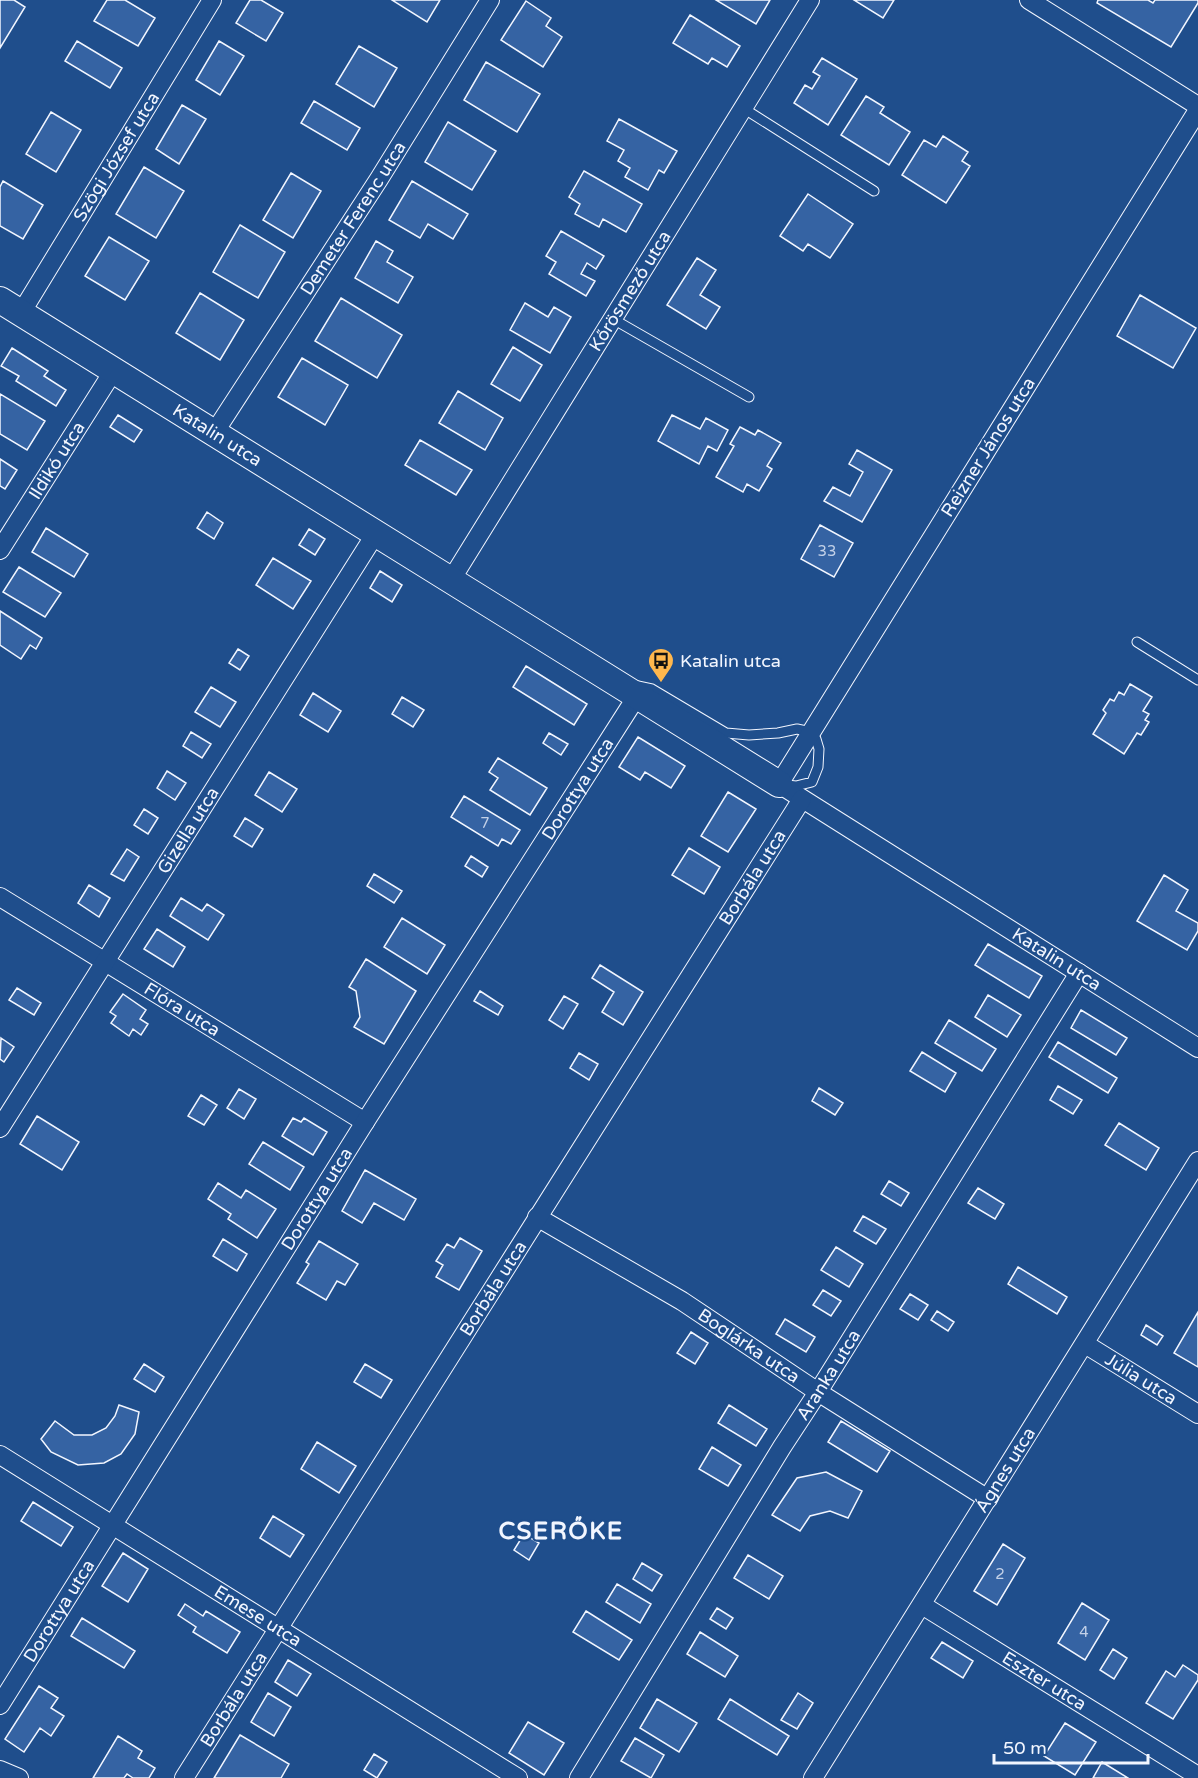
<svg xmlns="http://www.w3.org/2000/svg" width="1198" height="1778" font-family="'Varela Round',sans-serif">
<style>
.building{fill:#3563a3;stroke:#f2f6ff;stroke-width:1.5}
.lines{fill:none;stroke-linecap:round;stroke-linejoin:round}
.lane-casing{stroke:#f2f6ff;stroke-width:11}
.street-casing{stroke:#f2f6ff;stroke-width:20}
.secondary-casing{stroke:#f2f6ff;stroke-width:28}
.lane{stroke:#1f4e8c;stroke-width:9}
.street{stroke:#1f4e8c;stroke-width:18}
.secondary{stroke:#1f4e8c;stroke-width:26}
.labels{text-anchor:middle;stroke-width:4.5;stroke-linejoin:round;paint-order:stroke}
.number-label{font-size:15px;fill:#c3d1e8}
.street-label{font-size:18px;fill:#f2f6ff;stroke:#1f4e8c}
.poi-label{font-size:18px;fill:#f2f6ff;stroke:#1f4e8c;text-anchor:start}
.district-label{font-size:24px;font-weight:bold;letter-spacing:1.5px;fill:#f2f6ff;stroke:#1f4e8c}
</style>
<rect width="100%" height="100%" fill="#1f4e8c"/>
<!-- building -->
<path class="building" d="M 0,0 L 14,0 L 25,7 L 0,48 Z
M 107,0 L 125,0 L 155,18 L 138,46 L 94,21 Z
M 250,0 L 261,0 L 283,13 L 266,41 L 236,23 Z
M 392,0 L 440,0 L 427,22 Z
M 716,0 L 770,0 L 756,24 Z
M 854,0 L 894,0 L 883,18 Z
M 1098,0 L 1148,0 L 1153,3 L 1155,0 L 1198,0 L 1198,3 L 1171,47 L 1097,3 Z
M 526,1 L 551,18 L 546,26 L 562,37 L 543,67 L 501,40 Z
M 690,15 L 740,46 L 727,67 L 712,58 L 708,64 L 673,43 Z
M 77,41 L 122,68 L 110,88 L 65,61 Z
M 219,41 L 244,56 L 220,95 L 196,80 Z
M 359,46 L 397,68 L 374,107 L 336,84 Z
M 822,58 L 857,79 L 828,125 L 794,103 L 805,85 L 812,89 L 820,76 L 813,72 Z
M 486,62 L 540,94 L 517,132 L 464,100 Z
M 866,96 L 884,107 L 880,113 L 910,132 L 889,165 L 841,135 Z
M 314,101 L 360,128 L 347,150 L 301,123 Z
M 182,105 L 206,119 L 179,164 L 156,149 Z
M 51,112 L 81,130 L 56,172 L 26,154 Z
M 619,119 L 677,151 L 664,173 L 659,170 L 648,190 L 625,177 L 630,168 L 618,161 L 624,150 L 607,141 Z
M 448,122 L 496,151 L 472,190 L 425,162 Z
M 943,136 L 968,152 L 962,161 L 970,166 L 946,203 L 902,175 L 924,140 L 936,147 Z
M 144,167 L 184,191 L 156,238 L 116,214 Z
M 584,171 L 642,204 L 626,232 L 603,219 L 599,227 L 575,214 L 580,204 L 569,197 Z
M 291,173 L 321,191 L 293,238 L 263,220 Z
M 3,181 L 43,205 L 23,239 L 0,226 L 0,187 Z
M 412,181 L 468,214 L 453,239 L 428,224 L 420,238 L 389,220 Z
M 808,194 L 853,224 L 830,258 L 808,244 L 803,251 L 780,236 Z
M 240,225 L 285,252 L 258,298 L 213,272 Z
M 561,231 L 604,256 L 596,269 L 587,263 L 581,274 L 595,281 L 586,296 L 549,274 L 556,262 L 546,256 Z
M 109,237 L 149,261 L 125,300 L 85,276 Z
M 376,241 L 393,251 L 387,262 L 413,277 L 398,303 L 355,278 Z
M 697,258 L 716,270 L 700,295 L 720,307 L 706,329 L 667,305 Z
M 200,293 L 244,320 L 220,360 L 176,333 Z
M 1140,295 L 1196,328 L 1173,368 L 1117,336 Z
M 341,298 L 402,335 L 377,378 L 315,341 Z
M 525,303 L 548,317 L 554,307 L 571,317 L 550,353 L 510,330 Z
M 513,347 L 542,365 L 520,401 L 491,384 Z
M 12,348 L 48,371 L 44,376 L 66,390 L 56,406 L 16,381 L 19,376 L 1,366 Z
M 302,358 L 348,385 L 325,425 L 278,397 Z
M 458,391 L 503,418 L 485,450 L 439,423 Z
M 0,394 L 45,421 L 27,450 L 0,434 Z
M 118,415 L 142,430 L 134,442 L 110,427 Z
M 672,415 L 700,429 L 706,418 L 728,430 L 717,451 L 708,446 L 699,464 L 658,441 Z
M 740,427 L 755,435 L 758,430 L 781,443 L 767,466 L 772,469 L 759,491 L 747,484 L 743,492 L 716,477 L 734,446 L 730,444 Z
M 420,440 L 472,470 L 456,495 L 405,465 Z
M 857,450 L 892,470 L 862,522 L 824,501 L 833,487 L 850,496 L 863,472 L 849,464 Z
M 0,459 L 17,470 L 5,489 L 0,486 Z
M 207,512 L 223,523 L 214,539 L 197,528 Z
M 820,525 L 853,543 L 834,577 L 801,559 Z
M 46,528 L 88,554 L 74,577 L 32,552 Z
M 309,529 L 325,539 L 315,555 L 299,545 Z
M 273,558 L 311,581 L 293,609 L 256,585 Z
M 19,567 L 61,593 L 45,617 L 3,592 Z
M 380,571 L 402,585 L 392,602 L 370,588 Z
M 0,611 L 42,638 L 36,649 L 30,645 L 21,659 L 0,645 Z
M 238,649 L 249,656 L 240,670 L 229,663 Z
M 526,666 L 587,704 L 574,725 L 513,687 Z
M 1130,684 L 1152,697 L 1143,711 L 1149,714 L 1145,720 L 1149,722 L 1141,735 L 1137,733 L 1124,754 L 1093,734 L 1106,713 L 1103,710 L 1110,699 L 1114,701 L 1119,692 L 1124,695 Z
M 211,687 L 236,702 L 220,727 L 195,712 Z
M 313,693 L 341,711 L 328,732 L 300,715 Z
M 402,697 L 424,710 L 413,727 L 392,714 Z
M 191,732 L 211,744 L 202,758 L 183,746 Z
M 549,733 L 568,744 L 561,755 L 543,743 Z
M 638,737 L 685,766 L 671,788 L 645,772 L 640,780 L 619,767 Z
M 498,758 L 547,788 L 530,815 L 490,790 L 498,778 L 489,772 Z
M 167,771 L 186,783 L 175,800 L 157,788 Z
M 269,772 L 297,789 L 282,812 L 255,795 Z
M 728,792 L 756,809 L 728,852 L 701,836 Z
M 464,796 L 520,830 L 511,844 L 502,839 L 498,846 L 451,817 Z
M 144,809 L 158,818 L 148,834 L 134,825 Z
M 245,818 L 263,829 L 252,847 L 234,836 Z
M 689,848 L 720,867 L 704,894 L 672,875 Z
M 127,849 L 139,857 L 124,881 L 111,874 Z
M 471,856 L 488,867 L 482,877 L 465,866 Z
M 374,874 L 402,891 L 394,903 L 367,886 Z
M 1164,875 L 1188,890 L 1176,911 L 1198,923 L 1198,931 L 1187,950 L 1137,921 Z
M 89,885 L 110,898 L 99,917 L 78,903 Z
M 181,898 L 202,911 L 207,904 L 224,915 L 208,940 L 170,916 Z
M 402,918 L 445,945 L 427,974 L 384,947 Z
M 157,929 L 185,947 L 173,967 L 144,949 Z
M 988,944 L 1042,976 L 1029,998 L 975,965 Z
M 366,959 L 416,991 L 384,1044 L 354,1027 L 360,1017 L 356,991 L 349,987 Z
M 600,965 L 643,992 L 623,1025 L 602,1012 L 614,992 L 592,978 Z
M 17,988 L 41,1003 L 34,1015 L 9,1000 Z
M 480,991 L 503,1006 L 498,1015 L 474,1001 Z
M 123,994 L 146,1010 L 140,1019 L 148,1024 L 141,1035 L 133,1029 L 129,1036 L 111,1023 L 116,1016 L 110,1012 Z
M 988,995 L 1021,1015 L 1007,1037 L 975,1017 Z
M 564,996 L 578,1004 L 563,1029 L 549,1020 Z
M 1081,1010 L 1127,1038 L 1116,1055 L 1071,1028 Z
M 949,1020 L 996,1049 L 982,1071 L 935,1043 Z
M 1,1038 L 14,1047 L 4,1062 L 0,1059 Z
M 1058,1042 L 1117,1078 L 1108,1093 L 1049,1057 Z
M 922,1052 L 956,1073 L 945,1092 L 910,1071 Z
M 579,1053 L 598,1064 L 589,1080 L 570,1068 Z
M 1058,1086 L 1082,1100 L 1073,1114 L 1050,1100 Z
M 819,1088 L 843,1103 L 835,1115 L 812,1101 Z
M 239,1089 L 256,1099 L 244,1119 L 227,1108 Z
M 201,1095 L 217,1105 L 204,1125 L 188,1116 Z
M 37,1116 L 79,1142 L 62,1170 L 20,1144 Z
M 293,1118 L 301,1122 L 304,1118 L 327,1132 L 313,1155 L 282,1136 Z
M 1119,1123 L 1159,1148 L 1146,1170 L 1105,1145 Z
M 263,1142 L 304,1167 L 290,1190 L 249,1164 Z
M 365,1170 L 416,1199 L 404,1220 L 374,1203 L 362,1223 L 342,1211 Z
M 889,1181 L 909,1193 L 901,1206 L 881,1194 Z
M 218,1183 L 241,1198 L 246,1190 L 276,1209 L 257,1238 L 228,1219 L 231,1214 L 208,1199 Z
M 978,1188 L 1004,1204 L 995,1219 L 968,1203 Z
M 863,1216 L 886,1229 L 876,1244 L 854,1231 Z
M 460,1238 L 482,1251 L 459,1290 L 436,1277 L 443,1265 L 436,1261 L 447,1244 L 454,1248 Z
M 223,1239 L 247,1254 L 237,1271 L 213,1256 Z
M 319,1241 L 358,1264 L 345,1285 L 337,1281 L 326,1300 L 297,1283 L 309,1264 L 306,1262 Z
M 836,1247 L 863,1264 L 849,1287 L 821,1270 Z
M 1018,1267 L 1067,1297 L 1057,1314 L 1008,1284 Z
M 823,1290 L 841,1301 L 831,1316 L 813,1305 Z
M 910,1294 L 928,1305 L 918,1320 L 900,1309 Z
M 937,1311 L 954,1322 L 948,1331 L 931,1320 Z
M 1198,1312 L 1198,1367 L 1174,1353 Z
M 785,1319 L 815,1337 L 806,1352 L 776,1334 Z
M 1146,1325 L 1163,1336 L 1157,1345 L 1141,1335 Z
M 691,1332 L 708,1343 L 695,1364 L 677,1353 Z
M 144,1364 L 164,1377 L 155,1392 L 134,1379 Z
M 365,1364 L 392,1380 L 381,1398 L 354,1382 Z
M 119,1405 L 139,1412 L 135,1434 L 121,1454 L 104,1463 L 78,1465 L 51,1452 L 41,1439 L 55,1421 L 74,1435 L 92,1435 L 106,1428 L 115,1416 Z
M 729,1405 L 767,1429 L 756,1446 L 718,1423 Z
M 841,1421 L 890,1451 L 877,1472 L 828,1442 Z
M 317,1442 L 356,1466 L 339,1493 L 301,1469 Z
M 712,1447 L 741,1465 L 728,1486 L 699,1469 Z
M 826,1472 L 862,1491 L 848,1518 L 830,1511 L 810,1516 L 800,1531 L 772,1515 L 797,1478 Z
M 33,1502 L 73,1527 L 61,1546 L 21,1521 Z
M 273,1516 L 304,1535 L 290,1557 L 260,1538 Z
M 524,1534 L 539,1543 L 529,1560 L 514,1550 Z
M 1003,1544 L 1025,1558 L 997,1605 L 974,1591 Z
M 123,1553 L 148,1569 L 128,1602 L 102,1586 Z
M 748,1555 L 783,1576 L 769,1599 L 734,1578 Z
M 642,1563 L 662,1575 L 652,1591 L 633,1579 Z
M 617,1584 L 651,1604 L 640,1623 L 606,1602 Z
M 1082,1603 L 1109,1620 L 1085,1660 L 1058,1643 Z
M 185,1604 L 203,1616 L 206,1611 L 240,1632 L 227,1653 L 193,1632 L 196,1627 L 178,1615 Z
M 717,1608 L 733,1618 L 726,1629 L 710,1619 Z
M 586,1611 L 632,1640 L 619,1660 L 573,1632 Z
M 82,1618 L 135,1651 L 124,1668 L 71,1636 Z
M 700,1632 L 738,1656 L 725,1677 L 687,1654 Z
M 942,1642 L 973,1661 L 963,1678 L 931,1658 Z
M 1113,1649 L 1127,1658 L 1114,1679 L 1100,1670 Z
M 288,1660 L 311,1674 L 297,1696 L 275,1682 Z
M 1183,1665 L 1198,1675 L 1198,1680 L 1173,1719 L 1146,1703 L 1166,1671 L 1175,1677 Z
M 39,1686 L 58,1698 L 51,1708 L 64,1716 L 51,1736 L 40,1728 L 24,1752 L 5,1739 Z
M 268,1693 L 291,1707 L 274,1736 L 251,1722 Z
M 798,1693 L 813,1703 L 797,1729 L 781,1720 Z
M 657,1699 L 697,1723 L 679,1752 L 640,1728 Z
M 730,1699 L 789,1736 L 777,1755 L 718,1719 Z
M 528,1722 L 564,1743 L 544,1775 L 509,1753 Z
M 1065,1723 L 1096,1742 L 1075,1775 L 1044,1756 Z
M 240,1735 L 289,1764 L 281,1778 L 214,1778 Z
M 118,1736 L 142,1751 L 138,1758 L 155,1768 L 149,1778 L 133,1778 L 127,1774 L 124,1778 L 93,1778 Z
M 635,1738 L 664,1755 L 651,1778 L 621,1761 Z
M 374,1754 L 387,1762 L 377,1778 L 364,1770 Z
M 1102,1762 L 1128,1778 L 1093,1778 Z"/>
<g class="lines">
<defs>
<path id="lane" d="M 743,108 L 874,191
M 613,319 L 749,397
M 1137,642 L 1198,680
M 638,686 L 652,689 L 726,733 L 749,735 L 778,733 L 797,729 L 811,732 L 816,739 L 819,749 L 818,767 L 812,782 L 796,786 L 787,785"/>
<g id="street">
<path d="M 1029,0 L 1198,106"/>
<path id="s1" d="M 1198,110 L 779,784 L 1198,1048"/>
<path id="s2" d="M 21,313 L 212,0"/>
<path id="s3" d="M 214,433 L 379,179 L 490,0"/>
<path id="s4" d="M 0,550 L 114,370"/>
<path id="s5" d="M 451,580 L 810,0"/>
<path id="s6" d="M 0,897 L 365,1122"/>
<path id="s7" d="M 0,1128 L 376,533"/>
<path id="s8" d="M 537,1217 L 682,1301 L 818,1392 L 988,1499"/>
<path id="s9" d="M 1085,1344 L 1198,1414"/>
<path id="s10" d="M 0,1455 L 518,1778"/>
<path id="s11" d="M 922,1605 L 1198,1776"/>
<path id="s12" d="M 0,1705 L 365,1122 L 637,696"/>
<path d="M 0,1770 L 19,1778"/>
<path id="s13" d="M 184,1778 L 802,799"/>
<path id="s14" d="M 579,1778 L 782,1447 L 818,1392 L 1079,973"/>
<path id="s15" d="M 813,1778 L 1198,1161"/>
</g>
<g id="secondary">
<path id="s16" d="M 0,300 L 779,784"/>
</g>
</defs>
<!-- lane casing -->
<use href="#lane" class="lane-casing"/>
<!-- street casing -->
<use href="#street" class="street-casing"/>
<!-- secondary casing -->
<use href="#secondary" class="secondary-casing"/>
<!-- lane -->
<use href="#lane" class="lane"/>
<!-- street -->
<use href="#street" class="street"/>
<!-- secondary -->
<use href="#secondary" class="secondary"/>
</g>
<!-- icons -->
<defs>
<symbol id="bus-pin" viewBox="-11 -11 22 30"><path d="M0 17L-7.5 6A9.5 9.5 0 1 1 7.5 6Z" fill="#ffb74d" stroke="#1f4e8c"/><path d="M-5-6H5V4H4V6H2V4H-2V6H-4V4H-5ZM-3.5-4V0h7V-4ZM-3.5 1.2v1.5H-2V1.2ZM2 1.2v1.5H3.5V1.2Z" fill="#111"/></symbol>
</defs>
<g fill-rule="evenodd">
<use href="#bus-pin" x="646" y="646" width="30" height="40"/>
</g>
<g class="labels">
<!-- number labels -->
<g class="number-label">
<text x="827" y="556">33</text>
<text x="485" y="828">7</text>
<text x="1000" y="1579">2</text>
<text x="1084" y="1637">4</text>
</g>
<!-- street labels -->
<g class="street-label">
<text dy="6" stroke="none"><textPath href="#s2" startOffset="183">Szögi József utca</textPath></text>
<text dy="6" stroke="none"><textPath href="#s3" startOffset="256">Demeter Ferenc utca</textPath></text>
<text dy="6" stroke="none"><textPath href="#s5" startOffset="340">Kőrösmező utca</textPath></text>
<text dy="6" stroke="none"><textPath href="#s16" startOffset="256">Katalin utca</textPath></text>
<text transform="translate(988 447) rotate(-58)" y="6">Reizner János utca</text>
<text dy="6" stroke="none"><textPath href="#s4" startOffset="106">Ildikó utca</textPath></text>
<text dy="6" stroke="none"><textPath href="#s12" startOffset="1083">Dorottya utca</textPath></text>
<text dy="6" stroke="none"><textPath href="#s7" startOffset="352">Gizella utca</textPath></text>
<text dy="6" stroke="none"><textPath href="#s13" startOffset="1065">Borbála utca</textPath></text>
<text dy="6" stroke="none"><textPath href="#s1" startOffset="1122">Katalin utca</textPath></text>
<text dy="6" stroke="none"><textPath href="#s6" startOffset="214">Flóra utca</textPath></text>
<text dy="6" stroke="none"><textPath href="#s12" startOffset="597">Dorottya utca</textPath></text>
<text dy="6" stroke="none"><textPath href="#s13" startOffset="579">Borbála utca</textPath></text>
<text dy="6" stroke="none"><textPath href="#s8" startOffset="248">Boglárka utca</textPath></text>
<text dy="6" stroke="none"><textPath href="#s14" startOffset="474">Aranka utca</textPath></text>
<text dy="6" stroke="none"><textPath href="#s9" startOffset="66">Júlia utca</textPath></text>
<text dy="6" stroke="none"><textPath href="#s15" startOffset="363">Ágnes utca</textPath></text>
<text dy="6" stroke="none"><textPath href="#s12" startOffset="111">Dorottya utca</textPath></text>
<text dy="6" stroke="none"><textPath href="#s10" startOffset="304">Emese utca</textPath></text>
<text dy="6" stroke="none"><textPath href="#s11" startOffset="144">Eszter utca</textPath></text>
<text dy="6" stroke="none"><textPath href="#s13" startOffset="93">Borbála utca</textPath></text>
</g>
<!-- poi labels -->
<g class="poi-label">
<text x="680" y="667">Katalin utca</text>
</g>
<!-- district labels -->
<g class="district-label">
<text x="561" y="1539">CSERŐKE</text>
</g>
</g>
<!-- scale -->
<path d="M994 1754v9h154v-9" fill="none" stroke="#f2f6ff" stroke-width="3"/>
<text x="1003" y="1754" font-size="18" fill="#f2f6ff" stroke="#1f4e8c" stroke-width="4.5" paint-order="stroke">50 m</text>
</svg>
